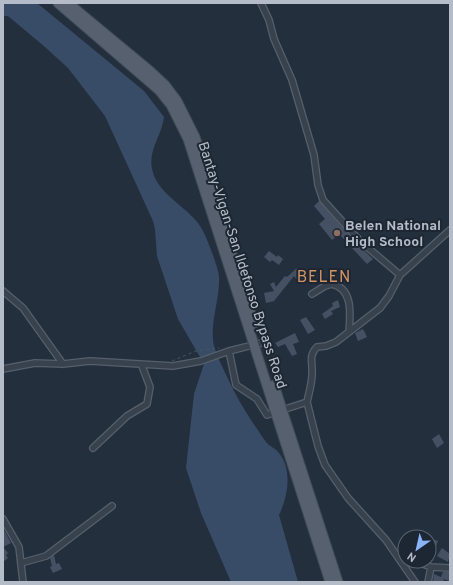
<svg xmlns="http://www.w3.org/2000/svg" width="453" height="585" font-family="Overpass,sans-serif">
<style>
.water{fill:#394c67}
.building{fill:#455162}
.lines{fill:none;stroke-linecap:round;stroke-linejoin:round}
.minor-casing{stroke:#565f6c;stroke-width:8}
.primary-casing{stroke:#414a57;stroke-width:11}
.path{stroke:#44595c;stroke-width:1;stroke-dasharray:3 3;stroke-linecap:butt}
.minor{stroke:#38414e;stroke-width:5.5}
.primary{stroke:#56606e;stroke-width:9}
.education-dot{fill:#8d6e63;stroke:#1d2633;stroke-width:1.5}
.labels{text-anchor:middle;stroke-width:4;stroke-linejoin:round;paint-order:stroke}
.poi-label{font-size:14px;font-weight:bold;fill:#b4bcc9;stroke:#1d2633;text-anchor:start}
.street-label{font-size:14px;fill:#b4bcc9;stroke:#1d2633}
.quarter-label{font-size:16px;letter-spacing:1px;fill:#d59563;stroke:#1d2633}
</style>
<rect width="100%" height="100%" fill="#242f3e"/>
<!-- water -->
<path class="water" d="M 3,3 L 37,3 L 144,91 L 164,117 C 162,135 148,150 152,169 C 157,196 192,208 203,231 C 207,239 219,269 219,277 C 220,298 211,319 213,340 C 214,352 226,374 231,385 C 240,404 254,425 266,442 C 269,446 275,448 278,452 C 293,468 288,497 279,515 L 298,582 L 231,582 L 201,513 L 186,468 L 194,394 L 204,364 L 178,319 L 157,256 L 155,229 L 153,221 L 105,116 L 68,68 L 45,47 L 8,16 L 3,16 Z"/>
<!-- building -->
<path class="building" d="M 319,201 L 357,244 L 373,259 L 367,264 L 339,234 L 332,240 L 319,224 L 325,219 L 314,206 Z
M 269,251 L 277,257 L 278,255 L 283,259 L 279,265 L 272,260 L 270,262 L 264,257 Z
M 297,268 L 305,276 L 299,282 L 294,276 L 274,301 L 266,303 L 264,293 L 274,291 L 270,284 L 274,282 L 276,287 L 285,276 L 287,277 Z
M 338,300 L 340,307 L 331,311 L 333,314 L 325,319 L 322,314 L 333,306 L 332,303 Z
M 306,317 L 315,330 L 308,334 L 300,320 Z
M 363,329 L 367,337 L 358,341 L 355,333 Z
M 295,333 L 299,342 L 293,344 L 297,354 L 292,356 L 285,344 L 278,347 L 275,343 Z
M 439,434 L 444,443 L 437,448 L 432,439 Z
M 3,528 L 11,543 L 3,547 L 8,553 L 6,555 L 8,558 L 3,562 Z
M 429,538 L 438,541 L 430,562 L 429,562 Z
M 442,548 L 450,554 L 448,562 L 437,556 Z
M 54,555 L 56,564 L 59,563 L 62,569 L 53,573 L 50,567 L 52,566 L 50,558 Z
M 443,572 L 450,572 L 450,581 L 443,579 L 445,582 L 433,581 L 434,574 L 441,577 Z"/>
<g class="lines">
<defs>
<path id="minor" d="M 261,3 L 269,20 L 274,39 L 292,80 L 314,155 L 318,185 L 323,200 L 360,241 L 400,275
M 3,291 L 23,308 L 63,364
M 312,294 L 325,286 L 332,284 C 354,289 350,316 349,332
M 229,351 L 236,385 L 257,399 L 267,415 L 307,402 C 309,393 312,383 312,374 C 313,363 308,356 317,347 L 326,346 L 336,342 L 380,308 L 389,296 L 400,275 L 450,230
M 3,369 L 35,363 L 63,364 L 90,361 L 173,366 L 201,361 L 229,351 L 261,343
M 307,402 L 318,446 L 325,465 L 348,498 L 386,540 L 415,582
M 93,448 L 127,416 L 147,404 L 150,387 L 142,366
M 3,519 L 19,547 L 23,582
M 415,561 L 431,567 L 450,568
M 21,563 L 46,556 L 112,506
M 428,582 L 431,567"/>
<path id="primary" d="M 58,3 L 159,90 L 171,105 L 188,139 L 330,582
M 68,3 L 150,71 L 165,85 L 177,101 L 195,137 L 254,324
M 274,385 L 338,582"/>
</defs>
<!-- minor casing -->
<use href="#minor" class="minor-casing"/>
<!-- primary casing -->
<use href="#primary" class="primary-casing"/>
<!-- path -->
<path class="path" d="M 172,361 L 196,351 L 219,348"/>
<!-- minor -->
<use href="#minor" class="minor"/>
<!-- primary -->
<use href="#primary" class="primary"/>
</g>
<!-- markers -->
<circle class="education-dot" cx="337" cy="233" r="4"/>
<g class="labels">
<!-- poi labels -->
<g class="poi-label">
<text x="345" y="230">Belen National<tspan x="345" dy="16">High School</tspan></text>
</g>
<!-- street labels -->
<g class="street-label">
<text transform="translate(243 265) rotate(72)" y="5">Bantay-Vigan-San Ildefonso Bypass Road</text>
</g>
<!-- quarter labels -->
<g class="quarter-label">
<text x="324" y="282">BELEN</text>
</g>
</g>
<!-- border -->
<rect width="453" height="585" fill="none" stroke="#b4bcc9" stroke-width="8"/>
<!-- north arrow -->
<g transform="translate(417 549) rotate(214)"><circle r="19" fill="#1d2633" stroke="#59626f"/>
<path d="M0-3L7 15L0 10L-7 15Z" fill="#8ab4f8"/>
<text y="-6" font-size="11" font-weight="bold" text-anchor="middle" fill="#b4bcc9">N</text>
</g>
</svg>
